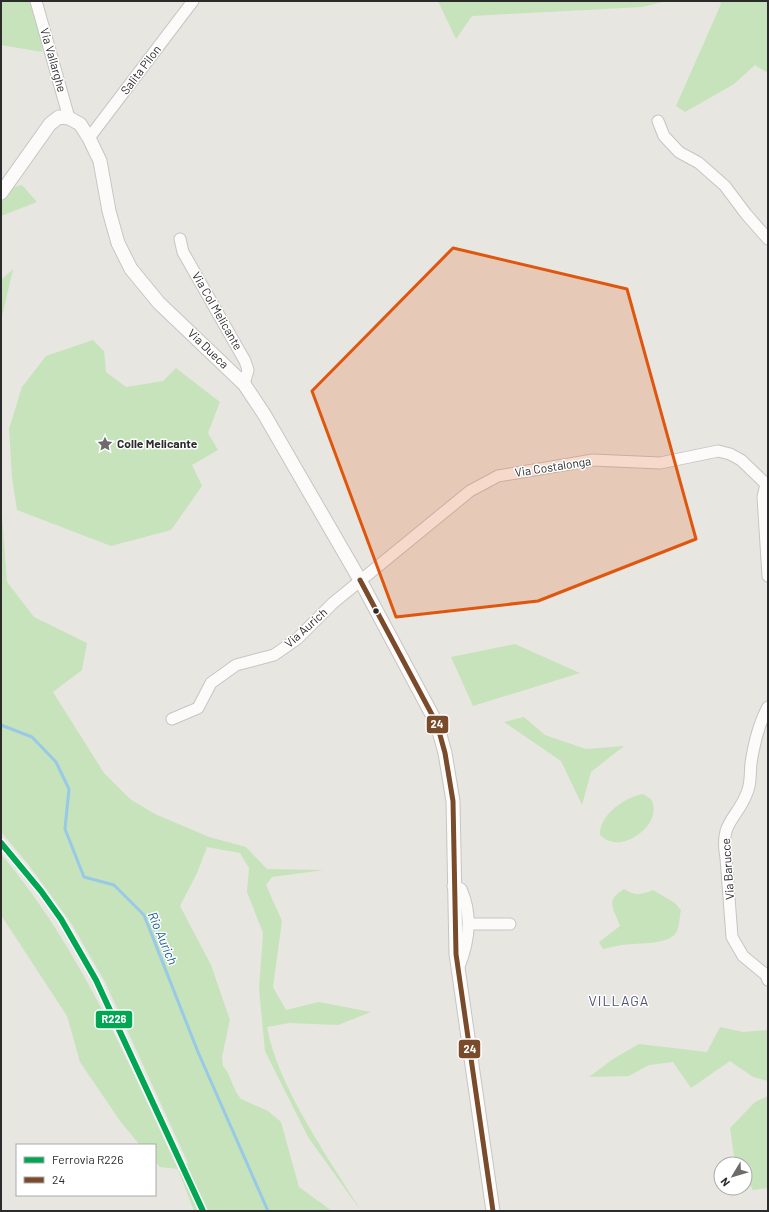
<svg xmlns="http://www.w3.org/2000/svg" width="769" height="1212" font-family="Barlow,sans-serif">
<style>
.green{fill:#c6e3bb}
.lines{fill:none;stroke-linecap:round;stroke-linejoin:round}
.stream{stroke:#98c9e6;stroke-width:3}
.minor-casing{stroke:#c6c5c5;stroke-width:13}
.tertiary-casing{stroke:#c6c5c5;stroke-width:15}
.minor{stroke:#fcfbfa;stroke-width:11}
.tertiary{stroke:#fcfbfa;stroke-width:13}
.bus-1-casing{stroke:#fff;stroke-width:8}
.bus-1{stroke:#7a4b2a;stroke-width:5}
.rail-1-casing{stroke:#fff;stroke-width:9}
.rail-1{stroke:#00a651;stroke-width:6}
.marked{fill:#df570e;fill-opacity:0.2;stroke:#df570e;stroke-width:3;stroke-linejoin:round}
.bus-dot{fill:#2b2b2b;stroke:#fff;stroke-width:1.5}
.labels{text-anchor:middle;stroke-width:3;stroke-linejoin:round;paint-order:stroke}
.street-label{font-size:12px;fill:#2b2b2b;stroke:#fff}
.poi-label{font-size:12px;font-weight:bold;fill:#2b2b2b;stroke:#fff;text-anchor:start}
.water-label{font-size:13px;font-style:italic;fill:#145995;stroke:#fff}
.quarter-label{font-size:14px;letter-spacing:1px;fill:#4d5079;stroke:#fff}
.line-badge{stroke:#fff;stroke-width:1.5}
.badge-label{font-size:11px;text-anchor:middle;font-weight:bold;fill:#fff}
</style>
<rect width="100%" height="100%" fill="#e8e6e0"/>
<!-- green -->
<path class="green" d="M 1,1 L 43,1 L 42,52 L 1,45 Z
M 438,1 L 667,1 L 642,7 L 472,16 L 456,39 Z
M 719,1 L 768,1 L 768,73 L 755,65 L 734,84 L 685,112 L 676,106 L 721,4 Z
M 22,185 L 37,202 L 1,216 L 1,191 Z
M 13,269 L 1,321 L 1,280 Z
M 93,340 L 104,351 L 106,372 L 126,387 L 163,381 L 176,368 L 220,402 L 208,433 L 218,450 L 192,465 L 202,486 L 171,530 L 111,546 L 17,510 L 12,477 L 9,429 L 22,387 L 46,356 Z
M 1,515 L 2,515 L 7,582 L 34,617 L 87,643 L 82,670 L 53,692 L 104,773 L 130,799 L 155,814 L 209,837 L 246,847 L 267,869 L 324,870 L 272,877 L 266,885 L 282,921 L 273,987 L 286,1010 L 319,1002 L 371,1012 L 338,1025 L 289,1023 L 267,1027 C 278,1088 329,1158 361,1211 L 308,1137 L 265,1051 L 259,989 L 263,933 L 247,892 L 249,868 L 240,853 L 207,847 L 197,873 L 180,906 L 211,965 L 230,1020 L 222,1057 L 223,1066 L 228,1073 L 236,1092 L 241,1099 L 268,1111 L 281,1122 L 299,1187 L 332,1211 L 194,1211 L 178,1169 L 160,1167 L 155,1162 L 155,1145 L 139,1144 L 120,1121 L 80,1062 L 67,1016 L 1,915 L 1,854 C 79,946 127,1060 178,1169 L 188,1163 L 105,982 L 71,923 L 28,864 L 1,832 Z
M 515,644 L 580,673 L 473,706 L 451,657 Z
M 524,717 L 545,735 L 586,749 L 624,746 L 591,772 L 582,805 L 561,761 L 504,722 Z
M 643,794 L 651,799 C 663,820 633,845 614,842 C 608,841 605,839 600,835 C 599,815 625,797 643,794 Z
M 624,889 C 635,896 641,895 653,890 L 675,903 L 681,910 C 679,918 680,928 675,934 C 667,945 634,943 621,945 C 615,946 609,948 603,949 L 599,942 L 620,926 C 614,909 604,901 624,889 Z
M 720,1027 L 743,1032 L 768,1030 L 768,1081 L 753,1077 L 730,1061 L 691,1088 L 673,1062 L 649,1065 L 629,1076 L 589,1077 L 613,1059 L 639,1044 L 707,1052 Z
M 768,1096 L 768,1188 L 753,1190 L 745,1176 L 745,1164 L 738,1164 L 734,1156 L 730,1128 L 755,1102 Z"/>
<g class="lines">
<!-- stream -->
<path class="stream" d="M 1,725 L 32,737 L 56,762 L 69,789 L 65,829 L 84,877 L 114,885 L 144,915 L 198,1052 L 268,1211"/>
<defs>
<path id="minor" d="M 36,1 L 69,118
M 658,121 L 664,136 L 679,152 L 699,163 L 725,186 L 746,214 L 768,239
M 89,138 L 193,1
M 180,239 L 183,252 L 245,361 L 248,370 L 244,384
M 766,484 L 763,497 L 768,576
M 768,707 C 759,723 754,744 751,763 C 750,772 751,781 748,790 C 738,820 719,820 726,858 L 732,937 L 743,956 L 766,975 L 768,980
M 172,719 L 198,708 L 211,683 L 236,665 L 274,655 L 297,639 L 333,603 L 470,491 L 498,476 L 593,460 L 660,463 L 718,451 L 730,454 L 741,460 L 766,484
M 453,886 L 461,889 C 473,916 469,943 458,969
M 469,924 L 510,924"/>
<path id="tertiary" d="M 1,193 L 50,124 L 59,117 L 69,118 L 80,124 L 89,138 L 100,161 L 109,211 L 118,243 L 131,269 L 159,303 L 244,384 L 264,414 L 360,580 L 437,724 L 445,753 L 453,801 L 456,954 L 493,1211"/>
</defs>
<!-- minor casing -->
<use href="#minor" class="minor-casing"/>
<!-- tertiary casing -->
<use href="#tertiary" class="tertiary-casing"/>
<!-- minor -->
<use href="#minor" class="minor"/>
<!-- tertiary -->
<use href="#tertiary" class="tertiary"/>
<defs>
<path id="bus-1" d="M 360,580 L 437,724 L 445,753 L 453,801 L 456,954 L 493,1211"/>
</defs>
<!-- bus-1 casing -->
<use href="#bus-1" class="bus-1-casing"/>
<!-- bus-1 -->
<use href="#bus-1" class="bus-1"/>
<defs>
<path id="rail-1" d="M 1,843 L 41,891 L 61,919 L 96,980 L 203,1211"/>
</defs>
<!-- rail-1 casing -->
<use href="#rail-1" class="rail-1-casing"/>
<!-- rail-1 -->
<use href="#rail-1" class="rail-1"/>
</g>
<!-- marked area -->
<path class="marked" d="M 453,248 L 627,289 L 696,539 L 538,601 L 396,617 L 312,391 Z"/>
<!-- icons -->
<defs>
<symbol id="sight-bare" viewBox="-9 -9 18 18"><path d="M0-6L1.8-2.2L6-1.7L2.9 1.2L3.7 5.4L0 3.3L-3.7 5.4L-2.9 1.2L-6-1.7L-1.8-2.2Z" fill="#6d6c6a" stroke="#fff" stroke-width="2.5" paint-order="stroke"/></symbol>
</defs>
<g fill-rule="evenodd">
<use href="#sight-bare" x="94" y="433" width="22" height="22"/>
</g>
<!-- markers -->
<circle class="bus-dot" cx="376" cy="611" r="3.5"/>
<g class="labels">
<!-- street labels -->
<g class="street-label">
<text transform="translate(53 60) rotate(74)" y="4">Via Vallarghe</text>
<text transform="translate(141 70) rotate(-53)" y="4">Salita Pilon</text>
<text transform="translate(217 311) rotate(60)" y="4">Via Col Melicante</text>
<text transform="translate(208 349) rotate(44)" y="4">Via Dueca</text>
<text transform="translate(553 467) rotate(-9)" y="4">Via Costalonga</text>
<text transform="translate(306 628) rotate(-42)" y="4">Via Aurich</text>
<text transform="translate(728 869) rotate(-94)" y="4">Via Barucce</text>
</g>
<!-- poi labels -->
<g class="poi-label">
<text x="117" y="448">Colle Melicante</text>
</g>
<!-- water labels -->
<g class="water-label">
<text transform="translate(163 938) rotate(67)" y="5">Rio Aurich</text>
</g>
<!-- quarter labels -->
<g class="quarter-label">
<text x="619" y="1006">VILLAGA</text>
</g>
</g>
<g class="line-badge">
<rect x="426" y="715" width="23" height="19" rx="4" fill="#7a4b2a"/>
<rect x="95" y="1010" width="38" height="19" rx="4" fill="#00a651"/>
<rect x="458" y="1039" width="23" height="20" rx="4" fill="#7a4b2a"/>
</g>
<g class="badge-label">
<text x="437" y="728">24</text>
<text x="114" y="1023">R226</text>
<text x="470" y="1053">24</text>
</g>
<!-- border -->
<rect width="769" height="1212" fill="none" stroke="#2b2b2b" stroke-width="4"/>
<!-- legend -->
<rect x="16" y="1144" width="140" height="52" fill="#ffffff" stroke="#aaaaaa"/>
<rect x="24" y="1157" width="20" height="6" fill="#00a651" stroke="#aaaaaa"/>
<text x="52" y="1164" font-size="12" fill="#2b2b2b">Ferrovia R226</text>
<rect x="24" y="1177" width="20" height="6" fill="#7a4b2a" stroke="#aaaaaa"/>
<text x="52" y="1184" font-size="12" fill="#2b2b2b">24</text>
<!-- north arrow -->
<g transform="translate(733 1176) rotate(232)"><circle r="19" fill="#ffffff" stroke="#aaaaaa"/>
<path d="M0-3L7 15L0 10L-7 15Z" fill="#6d6c6a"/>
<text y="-6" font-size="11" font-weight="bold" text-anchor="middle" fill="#2b2b2b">N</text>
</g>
</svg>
